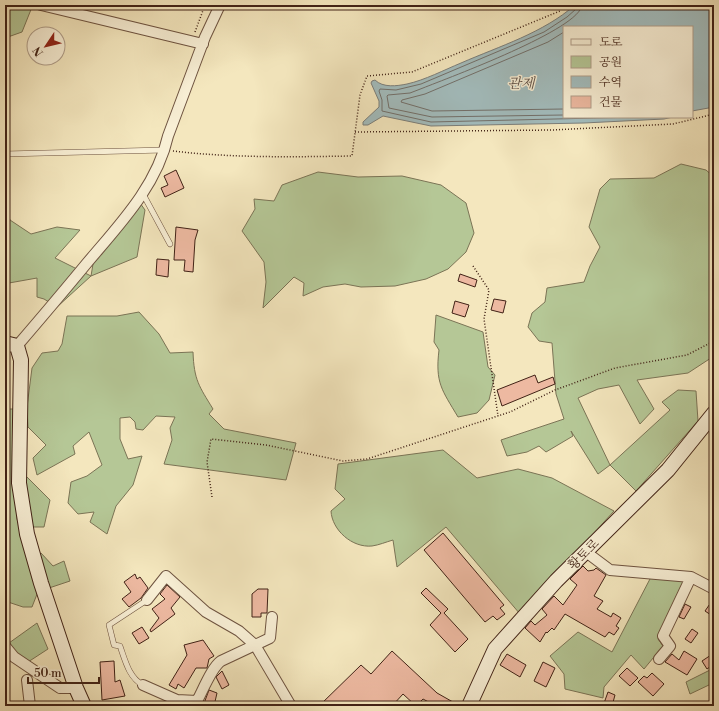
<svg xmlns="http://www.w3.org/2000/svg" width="719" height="711" font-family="'Libre Bodoni','Noto Serif KR',serif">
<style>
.green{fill:#b5c796;stroke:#7b7456}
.water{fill:#a2bcbd;stroke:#7b7e7a}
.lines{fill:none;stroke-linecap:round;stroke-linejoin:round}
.shore{stroke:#726f6a;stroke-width:1}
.building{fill:#edb9a1;stroke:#412216}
.lane-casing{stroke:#6e5340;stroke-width:6}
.street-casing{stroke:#6e5340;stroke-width:12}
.secondary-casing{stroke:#412216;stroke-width:16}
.path{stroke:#412216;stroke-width:1.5;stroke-dasharray:1 2;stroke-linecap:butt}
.lane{stroke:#f8efd5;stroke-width:5}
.street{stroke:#f8efd5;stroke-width:10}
.secondary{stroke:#f8efd5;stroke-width:14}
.labels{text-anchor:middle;stroke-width:3;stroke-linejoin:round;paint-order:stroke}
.street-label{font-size:13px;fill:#412216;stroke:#f8efd5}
.water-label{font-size:14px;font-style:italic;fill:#5e5048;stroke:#f8efd5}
</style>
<rect width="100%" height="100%" fill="#f4e7be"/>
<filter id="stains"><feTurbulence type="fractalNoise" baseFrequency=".005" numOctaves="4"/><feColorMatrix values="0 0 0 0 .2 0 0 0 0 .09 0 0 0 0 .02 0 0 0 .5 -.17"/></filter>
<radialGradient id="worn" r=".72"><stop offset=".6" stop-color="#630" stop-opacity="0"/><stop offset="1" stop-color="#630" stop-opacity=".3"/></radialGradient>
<!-- green -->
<path class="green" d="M 5,5 L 32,5 L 32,7 L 22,32 L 5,38 Z
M 681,164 L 706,170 L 714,177 L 714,356 L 688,373 L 637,380 L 654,409 L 640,424 L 619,385 L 598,389 L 578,398 L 610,465 L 670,410 L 662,402 L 678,390 L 696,391 L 698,421 L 636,491 L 610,465 L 598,474 L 571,431 L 573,436 L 546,452 L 539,446 L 527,452 L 507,456 L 501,440 L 564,419 L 556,394 L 552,343 L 539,341 L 528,327 L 532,313 L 545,302 L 547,288 L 584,282 L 590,266 L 600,247 L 589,227 L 600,189 L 610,179 L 654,178 Z
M 318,172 L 358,177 L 402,176 L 441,185 L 466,203 L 474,233 L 466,252 L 448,269 L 426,279 L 395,286 L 361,287 L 345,284 L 323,287 L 303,296 L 304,283 L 294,277 L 263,308 L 266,282 L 264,262 L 242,231 L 255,209 L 254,199 L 274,201 L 282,185 Z
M 140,203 L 145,210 L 137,257 L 91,276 L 57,307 L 44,299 L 37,297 L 37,278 L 9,283 L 5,281 L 5,207 L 10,220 L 31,234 L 57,227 L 80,230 L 55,258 L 91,276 L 93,264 Z
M 139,312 L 159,334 L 170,353 L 193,352 C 194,380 199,386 213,409 L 209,414 L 224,429 L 296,443 L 286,480 L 164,464 L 172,440 L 170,428 L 175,417 L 156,416 L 143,430 L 136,429 L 135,422 L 130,417 L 120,418 L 120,439 L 128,459 L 142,456 L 133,485 L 116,506 L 107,534 L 90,522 L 94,512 L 78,514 L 68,503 L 71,482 L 87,476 L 102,465 L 89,432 L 73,446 L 75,454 L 37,475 L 33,458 L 46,445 L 28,427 L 27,407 L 32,368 L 42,353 L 58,351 L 62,344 L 67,316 L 117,316 Z
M 436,315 L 483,332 L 488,367 L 495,375 L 489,400 L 477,413 L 458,417 C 442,390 435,383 439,350 L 434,342 Z
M 5,409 L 14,409 L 17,519 L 39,589 L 32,607 L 23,607 L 5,601 Z
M 443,450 L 477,478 L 518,469 L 552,478 L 614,511 L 520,614 L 446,527 L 397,567 L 393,540 C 386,542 379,545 372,546 C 352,548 332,530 331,511 L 345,499 L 335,489 L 338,464 Z
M 23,473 L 50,500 L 44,527 L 31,527 Z
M 41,553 L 53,566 L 64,561 L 70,581 L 49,588 L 37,556 Z
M 651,577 L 687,580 L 658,639 L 663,646 L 644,669 L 631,655 L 604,687 L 603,698 L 565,689 L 564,674 L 550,656 L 578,632 L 612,652 Z
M 37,623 L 48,649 L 28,662 L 18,656 L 9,643 Z
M 714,668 L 714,685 L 711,684 L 690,694 L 686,682 Z"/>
<!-- water -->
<path class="water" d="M 575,5 L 714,5 L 714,107 L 692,111 L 692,27 L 564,27 L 564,117 L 673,117 L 664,119 L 584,123 L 431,126 L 383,116 L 368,125 L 363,125 L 363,122 L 379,107 L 379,101 L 371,83 L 372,81 L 375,80 C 383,88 397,86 407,84 C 425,80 444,70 461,63 C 500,46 543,33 575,5 Z"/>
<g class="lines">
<!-- shore -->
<path class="shore" d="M 577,5 L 576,9 L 567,17 L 544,32 L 421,84 L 396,90 L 380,89 L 379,91 L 382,100 L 382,111 L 431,122 L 638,117
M 564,32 L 548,42 L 425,94 L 402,100 L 401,102 L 432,111 L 564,109
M 564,115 L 432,117 L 389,108 L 387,96 L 388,95 L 410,93 L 423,88 C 448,78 581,29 582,5"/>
</g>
<!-- building -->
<path class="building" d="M 176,170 L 184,188 L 165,197 L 161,188 L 168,185 L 164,176 Z
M 176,227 L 198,230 L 195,240 L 193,272 L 184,271 L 185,260 L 174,260 Z
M 157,259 L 169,260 L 168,277 L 156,275 Z
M 460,274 L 477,280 L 475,287 L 458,281 Z
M 494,299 L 506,301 L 503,313 L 491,310 Z
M 455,301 L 469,305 L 465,317 L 452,313 Z
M 535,375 L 538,383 L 553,377 L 555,384 L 502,406 L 497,390 Z
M 443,533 L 504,605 L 500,608 L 505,614 L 497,620 L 493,616 L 485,622 L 424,550 Z
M 583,566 L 588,571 L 594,570 L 596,568 L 606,575 L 594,596 L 603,601 L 597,609 L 611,617 L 613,613 L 621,618 L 616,626 L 619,628 L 614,635 L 609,632 L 605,637 L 565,614 L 554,630 L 552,628 L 547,633 L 546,632 L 540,642 L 525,628 L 531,621 L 535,625 L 547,615 L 542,609 L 554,596 L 563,605 L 577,585 L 570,579 Z
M 135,574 L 137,579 L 140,577 L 148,588 L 141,598 L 129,607 L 122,599 L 131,592 L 124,582 Z
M 167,585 L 180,597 L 171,608 L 175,614 L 151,632 L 150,630 L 159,618 L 152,609 L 165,599 L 160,594 Z
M 426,588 L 448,609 L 444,613 L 468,639 L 455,652 L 430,625 L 441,613 L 421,593 Z
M 258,589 L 268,589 L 267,613 L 261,613 L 261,617 L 252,617 L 252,594 Z
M 714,598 L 714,611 L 711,615 L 705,611 Z
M 685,604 L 691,607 L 684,619 L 679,617 Z
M 142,627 L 149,638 L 139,644 L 132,633 Z
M 692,629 L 698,633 L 691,643 L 685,639 Z
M 203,640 L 214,656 L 209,659 L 207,668 L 196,668 L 184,688 L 178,684 L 176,689 L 169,685 L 187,655 L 184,645 Z
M 392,651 L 437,693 L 460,706 L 436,706 L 423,699 L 416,706 L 403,694 L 392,706 L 319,706 L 361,665 L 371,674 Z
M 684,651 L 697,659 L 687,675 L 665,662 L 672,654 L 679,660 Z
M 714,653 L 714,664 L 707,669 L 702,661 Z
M 507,654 L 526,665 L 520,677 L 500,665 Z
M 114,661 L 115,682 L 120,680 L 125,696 L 102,700 L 100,662 Z
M 543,662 L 555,668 L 546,687 L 534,681 Z
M 627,668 L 638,678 L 630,686 L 619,676 Z
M 222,671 L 229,685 L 222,689 L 216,677 Z
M 652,673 L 664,684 L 653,696 L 638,682 L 644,676 L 647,678 Z
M 209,690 L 217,693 L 214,706 L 203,706 Z
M 608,692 L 615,695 L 612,706 L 603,706 Z"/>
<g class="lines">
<defs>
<path id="lane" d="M 5,154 L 164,150
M 143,194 L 170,244
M 143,685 C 129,678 125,660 120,646 L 114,645 L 109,625 L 147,600
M 49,704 L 49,706"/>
<path id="street" d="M 41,5 L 203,44
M 17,346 C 41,318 64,291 87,263 C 119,225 157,186 168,136 L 205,37 L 220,5
M 586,552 L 610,570 L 691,577 L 714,589
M 147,600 L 166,576 L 206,612 L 239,631 L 255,645 L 291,706
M 5,646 L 14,657 L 60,688 L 76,688
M 659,659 L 670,646 L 663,636 L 691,577
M 27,680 L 30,706
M 143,685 L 177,700
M 174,706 L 177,700 L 197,701 C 203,690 212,667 221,661 L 270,638 L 272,617"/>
<path id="secondary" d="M 5,343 L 17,346 L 21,360 L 19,483 L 27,534 L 41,583 L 76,688 L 84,706
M 469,706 L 495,649 L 556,581 L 668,470 L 714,413"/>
</defs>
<!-- lane casing -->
<use href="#lane" class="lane-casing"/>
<!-- street casing -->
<use href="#street" class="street-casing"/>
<!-- secondary casing -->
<use href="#secondary" class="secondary-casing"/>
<!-- path -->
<path class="path" d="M 195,32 L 205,5
M 355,132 L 552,130 L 673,124 L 714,114
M 173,151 C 232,158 292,157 352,156 L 360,95 L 367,76 L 412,72 L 560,11 L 564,5
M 473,266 L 489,290 L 484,319 L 498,416
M 212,497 L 207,462 L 211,439 L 266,445 L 343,461 L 367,459 L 510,412 L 555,390 L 615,368 L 687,355 L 714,341"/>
<!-- lane -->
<use href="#lane" class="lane"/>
<!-- street -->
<use href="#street" class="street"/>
<!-- secondary -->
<use href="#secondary" class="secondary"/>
</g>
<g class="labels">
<!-- street labels -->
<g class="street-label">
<text transform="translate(583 554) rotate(-45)" y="5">황토로</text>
</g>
<!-- water labels -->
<g class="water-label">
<text x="521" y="88">관제</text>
</g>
</g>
<!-- margin -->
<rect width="719" height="711" fill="none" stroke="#f4e7be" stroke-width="20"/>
<rect x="6" y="6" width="707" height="699" fill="none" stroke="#412216" stroke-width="2"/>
<rect x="10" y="10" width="699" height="691" fill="none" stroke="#412216"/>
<!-- legend -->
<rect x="563" y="26" width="130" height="92" fill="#f8efd5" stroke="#af9d89"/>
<rect x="571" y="39" width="20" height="6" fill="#f8efd5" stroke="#af9d89"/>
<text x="599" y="46" font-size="12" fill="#412216">도로</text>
<rect x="571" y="56" width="20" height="12" fill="#b5c796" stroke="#af9d89"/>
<text x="599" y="66" font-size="12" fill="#412216">공원</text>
<rect x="571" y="76" width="20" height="12" fill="#a2bcbd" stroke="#af9d89"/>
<text x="599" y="86" font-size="12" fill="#412216">수역</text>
<rect x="571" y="96" width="20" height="12" fill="#edb9a1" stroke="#af9d89"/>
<text x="599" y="106" font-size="12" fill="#412216">건물</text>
<!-- north arrow -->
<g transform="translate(46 46) rotate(235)"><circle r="19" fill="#f8efd5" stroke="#af9d89"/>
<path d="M0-3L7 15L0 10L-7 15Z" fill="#8f2418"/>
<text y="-6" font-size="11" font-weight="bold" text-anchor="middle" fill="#412216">N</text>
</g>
<!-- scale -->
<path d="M28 677v6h71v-6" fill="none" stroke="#412216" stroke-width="2"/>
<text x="34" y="677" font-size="12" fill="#412216" stroke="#f8efd5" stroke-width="3" paint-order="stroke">50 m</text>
<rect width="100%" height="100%" filter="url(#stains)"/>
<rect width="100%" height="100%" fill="url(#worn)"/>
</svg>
